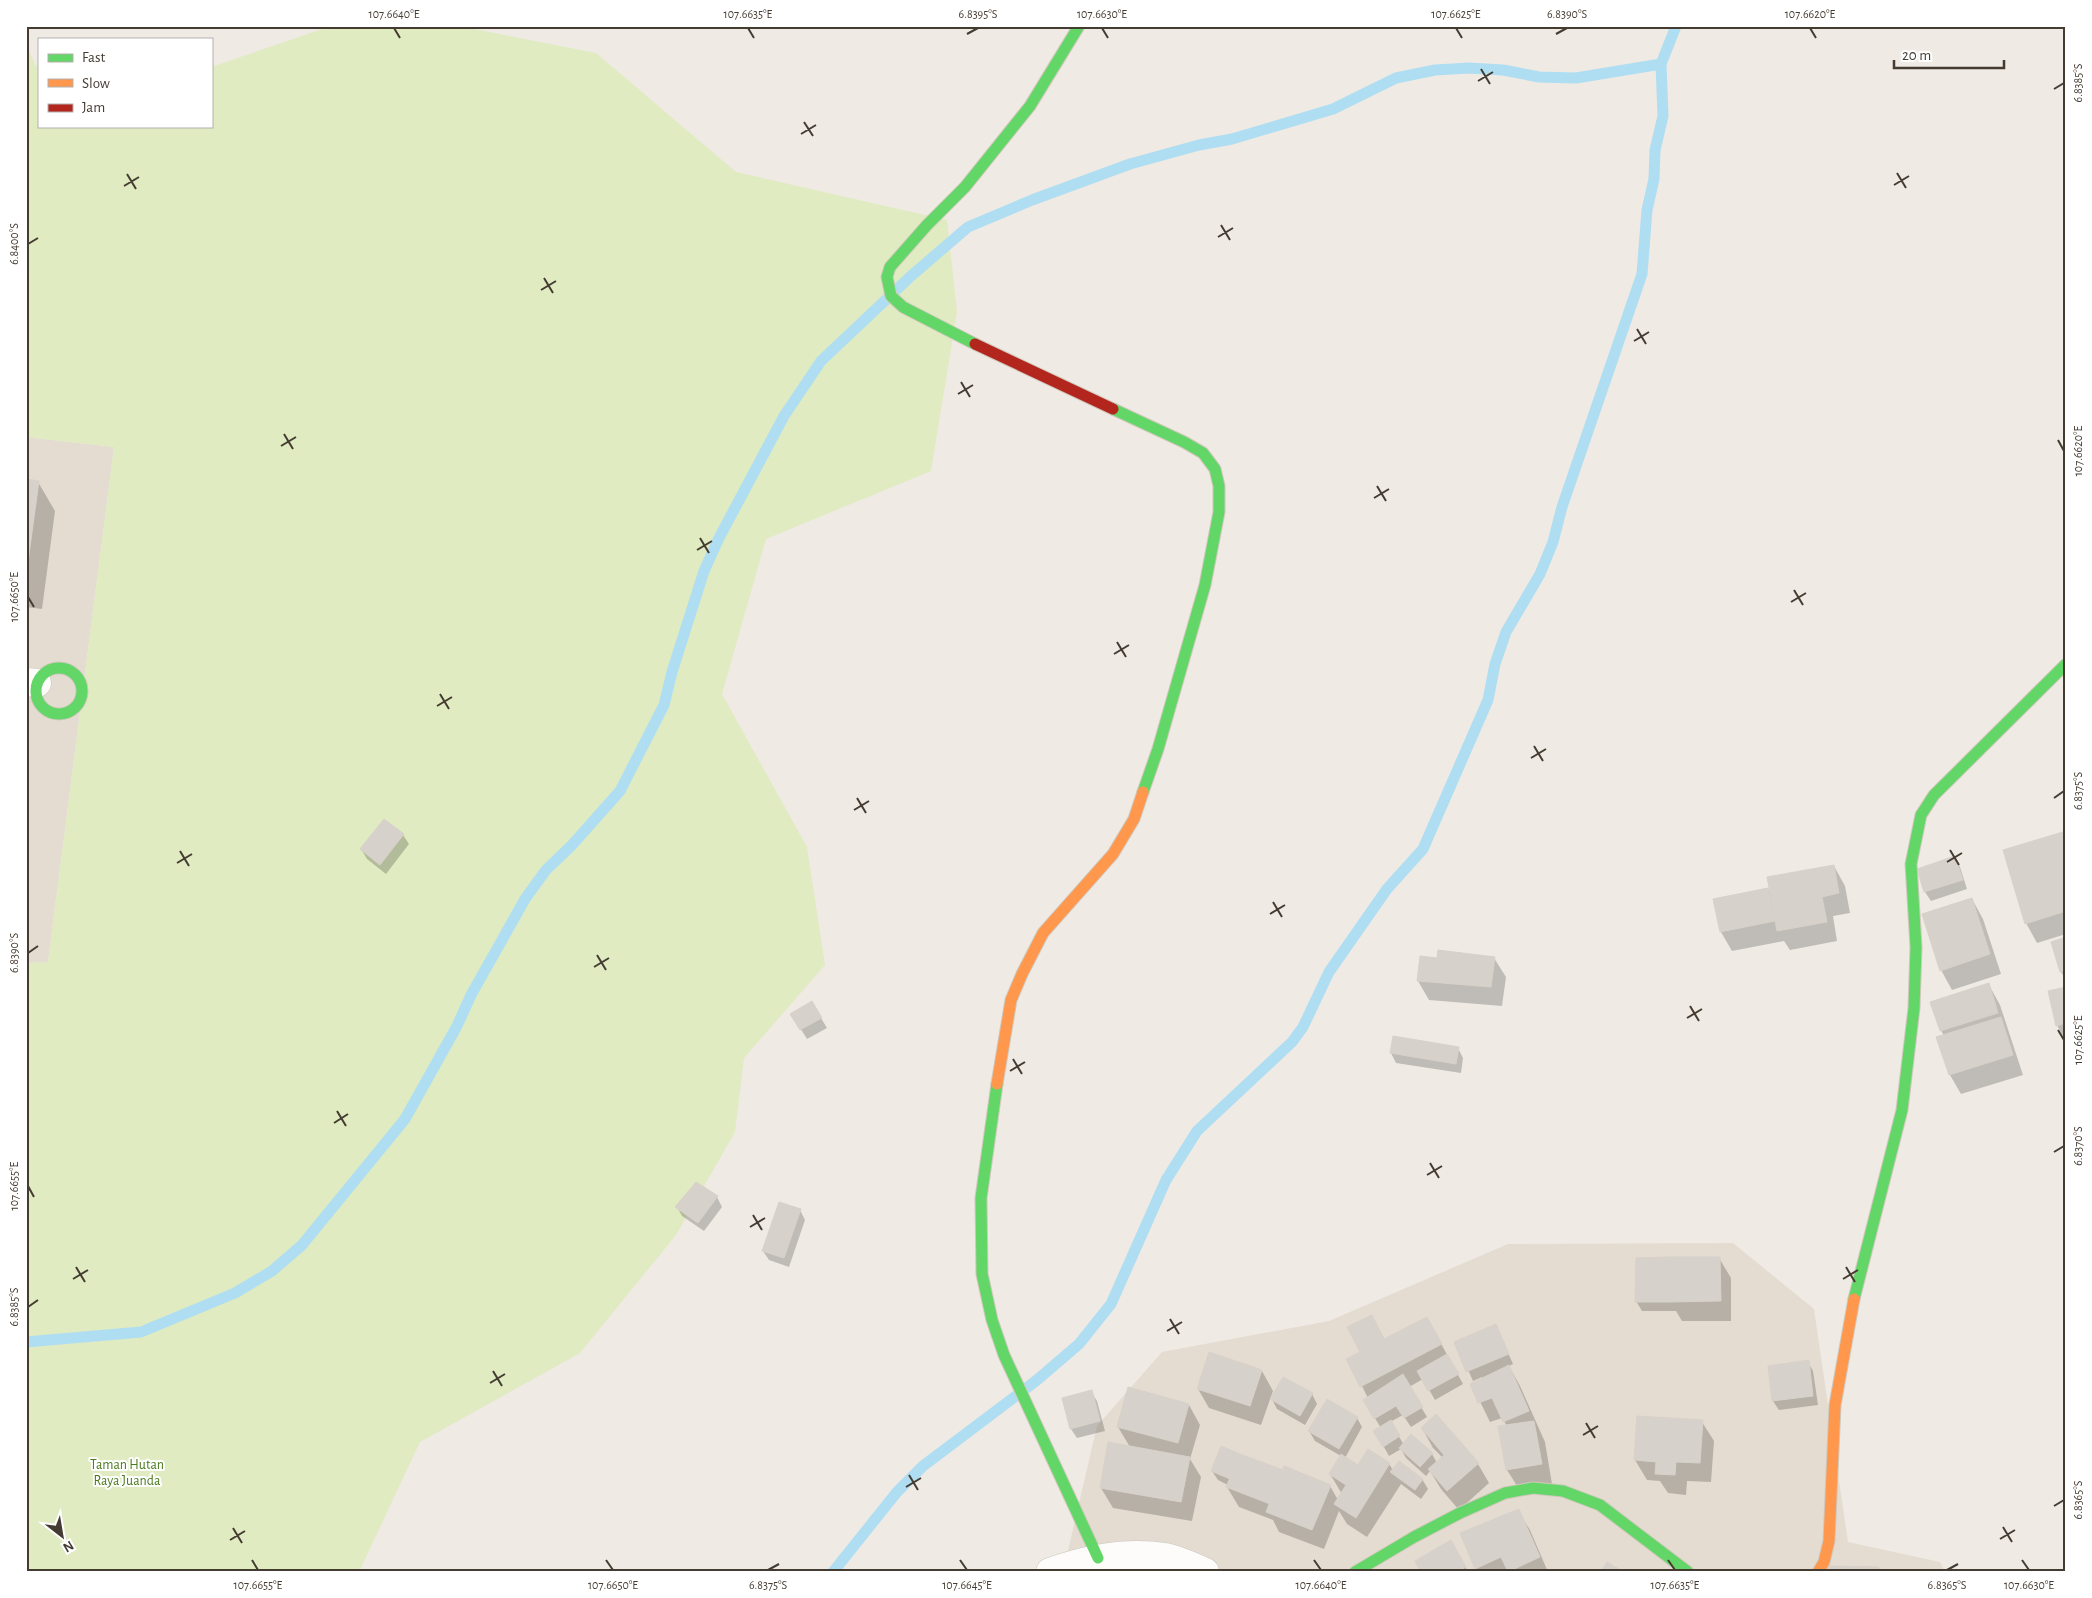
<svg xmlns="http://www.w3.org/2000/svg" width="2092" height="1598" font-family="'Alegreya Sans',sans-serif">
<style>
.residential{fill:#e4dcd1}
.green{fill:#e0ebc1}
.shadow{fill:#0003}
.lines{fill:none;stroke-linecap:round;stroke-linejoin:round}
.stream{stroke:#afdef2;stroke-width:11}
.building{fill:#d7d1cb;stroke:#d7d1ca}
.street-casing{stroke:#cbc6c0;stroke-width:29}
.fast-casing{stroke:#d0c8bc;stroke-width:13}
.slow-casing{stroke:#d0c8bc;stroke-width:13}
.jam-casing{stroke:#d0c8bc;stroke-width:13}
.street{stroke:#fdfcfb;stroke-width:28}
.fast{stroke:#63d668;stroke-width:11}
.slow{stroke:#ff974d;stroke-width:11}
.jam{stroke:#b3261e;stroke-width:11}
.ticks{fill:none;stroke:#443b31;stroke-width:2}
.labels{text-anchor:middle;stroke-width:4;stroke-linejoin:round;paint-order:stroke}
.park-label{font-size:14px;fill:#4b7b1f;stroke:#fff}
.neatline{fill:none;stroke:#443b31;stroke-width:2}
.ticks-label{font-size:12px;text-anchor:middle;fill:#443b31}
</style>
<rect width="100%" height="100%" fill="#efeae4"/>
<!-- residential -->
<path class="residential" d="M 26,437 L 114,447 L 48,962 L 26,963 Z
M 1733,1243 L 1814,1309 L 1848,1542 L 1940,1562 L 1945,1572 L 1079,1572 L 1066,1559 L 1097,1426 L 1162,1352 L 1329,1321 L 1508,1244 Z"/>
<!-- green -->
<path class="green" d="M 331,26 L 459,26 L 596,53 L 736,172 L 947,220 L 957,312 L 931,471 L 766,539 L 722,694 L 807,847 L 825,965 L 744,1058 L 735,1132 L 676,1235 L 580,1353 L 420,1442 L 359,1572 L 26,1572 L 26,963 L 48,962 L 114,447 L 26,437 L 26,45 L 36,66 L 39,66 L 39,126 L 211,126 L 211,67 Z"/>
<!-- shadow -->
<path class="shadow" d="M 26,480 L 38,482 L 55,511 L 42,609 L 26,607 Z
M 2066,833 L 2066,934 L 2037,943 L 2026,923 Z
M 403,835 L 409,844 L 386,874 L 367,859 L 361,849 Z
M 1955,858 L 1960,867 L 1967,889 L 1931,901 L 1925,892 Z
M 1834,866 L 1845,886 L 1850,913 L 1833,916 L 1837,941 L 1790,950 L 1784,941 L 1732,951 L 1721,932 L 1714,900 L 1770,889 Z
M 1972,899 L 1983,919 L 2001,974 L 1952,990 L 1941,970 Z
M 2066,939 L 2066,980 L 2061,972 L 2052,943 Z
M 1494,958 L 1506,977 L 1502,1006 L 1429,1000 L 1418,981 L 1438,959 Z
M 1989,985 L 2000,1005 L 2023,1075 L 1961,1094 L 1950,1075 L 1944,1036 L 1941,1030 Z
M 2066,988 L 2066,1034 L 2062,1035 L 2057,1025 Z
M 812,1003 L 827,1028 L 807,1039 L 792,1015 Z
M 1458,1048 L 1463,1058 L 1461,1073 L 1396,1063 L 1391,1053 Z
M 717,1197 L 722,1207 L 704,1231 L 682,1216 L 677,1207 Z
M 800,1210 L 805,1220 L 789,1267 L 769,1260 L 763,1251 Z
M 1719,1258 L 1731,1278 L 1731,1321 L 1682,1321 L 1676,1311 L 1642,1311 L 1636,1301 Z
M 1371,1316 L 1385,1340 L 1438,1338 L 1463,1384 L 1435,1400 L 1423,1379 L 1409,1387 L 1427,1417 L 1411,1427 L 1403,1415 L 1390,1422 L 1404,1445 L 1432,1454 L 1437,1463 L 1443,1458 L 1433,1448 L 1422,1428 L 1478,1464 L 1489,1483 L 1459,1510 L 1441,1489 L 1430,1471 L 1426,1476 L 1406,1458 L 1401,1449 L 1389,1456 L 1375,1431 L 1381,1428 L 1364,1400 L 1368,1398 L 1362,1386 L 1362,1352 Z
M 1496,1326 L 1513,1364 L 1509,1366 L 1520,1386 L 1545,1442 L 1552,1484 L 1519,1489 L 1507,1470 L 1507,1426 L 1502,1418 L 1490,1422 L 1472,1385 L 1483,1379 L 1482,1377 L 1473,1381 L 1456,1343 Z
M 1808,1362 L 1813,1371 L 1818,1405 L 1779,1410 L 1773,1401 Z
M 1262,1371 L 1273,1391 L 1261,1425 L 1209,1408 L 1198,1389 Z
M 1091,1392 L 1097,1401 L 1105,1431 L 1077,1438 L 1071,1429 L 1064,1399 Z
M 1312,1394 L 1317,1404 L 1305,1425 L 1277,1409 L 1272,1399 Z
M 1189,1405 L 1200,1425 L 1190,1459 L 1201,1477 L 1192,1521 L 1113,1508 L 1101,1488 L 1130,1447 L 1118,1427 Z
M 1357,1418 L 1362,1427 L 1345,1458 L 1359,1466 L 1389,1464 L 1393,1470 L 1422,1479 L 1428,1489 L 1421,1499 L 1401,1484 L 1367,1537 L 1347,1524 L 1339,1511 L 1324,1549 L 1279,1532 L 1273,1520 L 1239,1507 L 1227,1487 L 1228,1485 L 1218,1480 L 1212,1471 L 1284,1472 L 1330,1486 L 1338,1500 L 1342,1494 L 1330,1474 L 1341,1456 L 1315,1441 L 1309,1431 Z
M 1702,1422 L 1714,1441 L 1711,1482 L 1687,1481 L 1686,1495 L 1668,1493 L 1660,1481 L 1647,1480 L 1635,1460 Z
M 1518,1511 L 1530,1530 L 1548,1572 L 1478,1572 L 1476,1568 Z
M 1451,1542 L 1468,1572 L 1422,1572 Z"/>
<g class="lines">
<!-- stream -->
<path class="stream" d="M 26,1342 L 141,1332 L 235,1293 L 272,1271 L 302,1245 L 405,1119 L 457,1026 L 471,995 L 525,899 L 546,870 L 572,845 L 620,791 L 664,705 L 672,672 L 704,571 L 719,538 L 784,416 L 821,361 L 911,276 L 968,227 L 1032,200 L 1130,164 L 1199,145 L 1232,139 L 1333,109 L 1396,78 L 1435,70 L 1469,68 L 1503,70 L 1539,77 L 1576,78 L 1661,64
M 833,1572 L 897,1492 L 923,1466 L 1037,1380 L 1079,1344 L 1111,1304 L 1166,1180 L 1197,1131 L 1292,1042 L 1303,1027 L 1329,972 L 1387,889 L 1423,849 L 1488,700 L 1495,664 L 1506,632 L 1540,574 L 1553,542 L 1562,507 L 1642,274 L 1647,210 L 1654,179 L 1655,150 L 1663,116 L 1661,64 L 1676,26"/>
</g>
<!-- building -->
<path class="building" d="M 26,479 L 39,481 L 26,576 Z
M 384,819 L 404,834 L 380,865 L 360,849 Z
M 2066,831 L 2066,911 L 2025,924 L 2003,850 Z
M 1955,856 L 1963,880 L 1924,892 L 1917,869 Z
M 1834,865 L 1839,893 L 1822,897 L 1827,922 L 1777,931 L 1767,877 Z
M 1768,888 L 1775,921 L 1720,932 L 1713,899 Z
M 1972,898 L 1990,954 L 1940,971 L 1922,914 Z
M 2066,937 L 2066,970 L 2060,972 L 2051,942 Z
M 1438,950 L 1495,957 L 1491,987 L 1417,981 L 1420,956 L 1437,958 Z
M 1989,983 L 1998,1013 L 1940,1031 L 1930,1002 Z
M 2066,987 L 2066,1023 L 2056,1026 L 2048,991 Z
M 812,1001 L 822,1018 L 800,1030 L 790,1014 Z
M 2001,1017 L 2013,1055 L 1949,1075 L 1936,1037 Z
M 1393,1036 L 1459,1047 L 1456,1064 L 1390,1053 Z
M 696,1182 L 718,1196 L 698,1223 L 675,1207 Z
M 779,1202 L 801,1209 L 784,1258 L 762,1251 Z
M 1669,1257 L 1669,1302 L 1635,1302 L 1636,1258 Z
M 1669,1257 L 1720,1257 L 1721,1301 L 1669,1302 Z
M 1372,1315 L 1384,1339 L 1427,1317 L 1442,1344 L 1360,1387 L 1346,1359 L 1360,1352 L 1347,1327 Z
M 1496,1324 L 1509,1354 L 1466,1372 L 1454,1342 Z
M 1209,1352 L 1262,1370 L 1250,1406 L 1197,1389 Z
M 1447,1354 L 1459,1374 L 1428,1391 L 1417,1371 Z
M 1809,1360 L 1813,1396 L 1772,1401 L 1768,1366 Z
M 1509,1365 L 1529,1411 L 1503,1422 L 1492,1398 L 1478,1403 L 1470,1384 Z
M 1403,1374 L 1423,1407 L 1404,1418 L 1396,1406 L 1374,1419 L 1363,1400 Z
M 1283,1377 L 1313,1393 L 1300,1416 L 1270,1399 Z
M 1128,1387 L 1189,1404 L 1178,1443 L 1117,1427 Z
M 1092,1390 L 1100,1421 L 1070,1429 L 1062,1398 Z
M 1327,1399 L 1358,1417 L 1339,1449 L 1308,1431 Z
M 1436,1414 L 1479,1463 L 1447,1491 L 1428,1469 L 1444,1455 L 1421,1428 Z
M 1637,1416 L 1703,1420 L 1700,1463 L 1676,1462 L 1675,1475 L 1655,1474 L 1656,1462 L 1634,1460 Z
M 1391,1420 L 1400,1436 L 1383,1447 L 1373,1431 Z
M 1534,1421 L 1542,1464 L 1506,1470 L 1498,1426 Z
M 1411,1434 L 1433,1453 L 1420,1467 L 1399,1448 Z
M 1108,1442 L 1190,1457 L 1181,1502 L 1100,1488 Z
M 1221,1446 L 1240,1454 L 1230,1479 L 1211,1471 Z
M 1368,1449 L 1390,1463 L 1356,1518 L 1334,1504 L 1346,1485 L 1329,1474 L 1341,1454 L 1358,1465 Z
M 1240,1454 L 1283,1470 L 1270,1504 L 1226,1487 Z
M 1399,1461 L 1423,1479 L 1415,1490 L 1390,1472 Z
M 1284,1466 L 1331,1485 L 1312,1530 L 1266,1512 Z
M 1519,1509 L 1540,1557 L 1508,1572 L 1501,1557 L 1475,1569 L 1460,1533 Z
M 1451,1540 L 1466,1567 L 1458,1572 L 1421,1572 L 1415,1561 Z
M 1607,1562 L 1624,1572 L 1601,1572 Z
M 1828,1566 L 1879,1567 L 1879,1572 L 1828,1572 Z"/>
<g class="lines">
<defs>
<path id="street" d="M 26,682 L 37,683
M 1050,1572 C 1086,1559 1126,1551 1165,1557 C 1179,1560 1192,1566 1205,1572"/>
<path id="fast" d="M 975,344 L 903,307 L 891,296 L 887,277 L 890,267 L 927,225 L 965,187 L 1030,106 L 1079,26
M 1113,409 L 1184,442 L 1203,453 L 1215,469 L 1219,486 L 1219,512 L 1205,585 L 1158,749 L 1143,792
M36 691a23 23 0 1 1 46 0a23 23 0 1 1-46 0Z
M 997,1084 L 981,1198 L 982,1274 L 992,1320 L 1004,1355 L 1098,1558
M 1854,1299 L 1902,1110 L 1914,1008 L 1916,947 L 1911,864 L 1921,815 L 1934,795 L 2066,664
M 1355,1572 L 1414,1537 L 1460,1513 L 1505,1493 L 1533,1488 L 1563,1491 L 1600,1505 L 1688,1572"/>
<path id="slow" d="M 997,1084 L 1011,1000 L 1022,974 L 1043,933 L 1113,854 L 1134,819 L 1143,792
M 1818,1572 L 1824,1562 L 1829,1541 L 1835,1405 L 1854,1299"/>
<path id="jam" d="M 975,344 L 1113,409"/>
</defs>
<!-- street casing -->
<use href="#street" class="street-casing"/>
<!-- fast casing -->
<use href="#fast" class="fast-casing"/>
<!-- slow casing -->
<use href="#slow" class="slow-casing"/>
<!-- jam casing -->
<use href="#jam" class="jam-casing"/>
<!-- street -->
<use href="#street" class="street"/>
<!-- fast -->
<use href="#fast" class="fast"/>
<!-- slow -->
<use href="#slow" class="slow"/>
<!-- jam -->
<use href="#jam" class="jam"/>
</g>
<!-- ticks -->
<path class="ticks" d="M 394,28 L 400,38M 748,28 L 754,38M 1102,28 L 1108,38M 1456,28 L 1462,38M 1810,28 L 1816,38M 967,34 L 978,28M 1556,34 L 1567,28M 1481,69 L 1490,84M 1478,81 L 1493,72M 2054,89 L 2064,83M 804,122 L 813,136M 801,134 L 816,125M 1897,173 L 1906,188M 127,174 L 136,189M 1894,185 L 1909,176M 124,186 L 139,177M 1221,225 L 1230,240M 1218,237 L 1233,228M 28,244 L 38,238M 544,278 L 553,293M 541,290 L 556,281M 1637,329 L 1646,344M 1634,341 L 1649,332M 961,382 L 970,397M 958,394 L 973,385M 284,434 L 293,449M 2058,440 L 2064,451M 281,446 L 296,437M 1377,486 L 1386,501M 1374,498 L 1389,489M 700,538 L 709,553M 697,550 L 712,541M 1794,590 L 1803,605M 28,597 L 34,607M 1791,602 L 1806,593M 1117,642 L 1126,657M 1114,654 L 1129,645M 440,694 L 449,709M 437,706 L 452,697M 1534,746 L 1543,761M 1531,758 L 1546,749M 857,798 L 866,813M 2054,798 L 2064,791M 854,810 L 869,801M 1950,850 L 1959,865M 180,851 L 189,866M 1947,862 L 1962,853M 177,863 L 192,854M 1273,902 L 1282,917M 1270,914 L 1285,905M 28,953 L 38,946M 597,955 L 606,970M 594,967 L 609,958M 1690,1006 L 1699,1021M 1687,1018 L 1702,1009M 2058,1030 L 2064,1040M 1013,1059 L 1022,1074M 1010,1071 L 1025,1062M 337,1111 L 346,1126M 334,1123 L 348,1114M 2054,1152 L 2064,1146M 1430,1163 L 1439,1178M 1427,1175 L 1442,1166M 28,1186 L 34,1197M 753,1215 L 762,1230M 750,1227 L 765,1218M 76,1267 L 85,1282M 1846,1267 L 1855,1282M 73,1279 L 88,1270M 1843,1279 L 1858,1270M 28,1307 L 38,1300M 1170,1319 L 1179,1334M 1167,1331 L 1182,1322M 493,1371 L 502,1386M 490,1383 L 505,1374M 1586,1423 L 1595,1438M 1583,1435 L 1598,1426M 909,1475 L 918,1490M 906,1487 L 921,1478M 2054,1506 L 2064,1500M 2003,1527 L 2012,1542M 233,1528 L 242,1543M 2000,1539 L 2015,1530M 230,1540 L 245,1531M 252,1560 L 258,1570M 606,1560 L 613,1570M 960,1560 L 967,1570M 1314,1560 L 1321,1570M 1668,1560 L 1675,1570M 2022,1560 L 2029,1570M 768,1570 L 779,1564M 1947,1570 L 1958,1564"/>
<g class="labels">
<!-- park labels -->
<g class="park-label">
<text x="127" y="1469">Taman Hutan<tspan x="127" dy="16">Raya Juanda</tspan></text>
</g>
</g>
<!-- border -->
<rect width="2092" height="1598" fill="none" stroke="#ffffff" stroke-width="55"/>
<!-- legend -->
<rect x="38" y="38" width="175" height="90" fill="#ffffff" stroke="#b4b1ad"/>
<rect x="48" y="54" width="25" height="8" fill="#63d668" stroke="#b4b1ad"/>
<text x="82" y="62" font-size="15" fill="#443b31">Fast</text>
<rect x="48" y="79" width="25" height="8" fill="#ff974d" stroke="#b4b1ad"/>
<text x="82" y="88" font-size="15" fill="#443b31">Slow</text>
<rect x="48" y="104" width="25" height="8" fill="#b3261e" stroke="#b4b1ad"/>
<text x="82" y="112" font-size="15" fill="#443b31">Jam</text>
<!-- north arrow -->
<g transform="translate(62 1536) rotate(149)" stroke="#ffffff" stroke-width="4" paint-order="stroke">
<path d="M0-4L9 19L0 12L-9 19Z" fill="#443b31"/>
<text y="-8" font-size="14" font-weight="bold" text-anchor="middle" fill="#443b31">N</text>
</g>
<!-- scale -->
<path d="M1894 60v8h110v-8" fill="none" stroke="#443b31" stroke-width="2.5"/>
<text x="1902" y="60" font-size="15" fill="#443b31" stroke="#ffffff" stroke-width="4" paint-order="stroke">20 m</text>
<rect x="28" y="28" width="2036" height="1542" class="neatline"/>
<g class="ticks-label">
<text x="394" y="18">107.6640°E</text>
<text x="748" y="18">107.6635°E</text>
<text x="978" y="18">6.8395°S</text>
<text x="1102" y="18">107.6630°E</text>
<text x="1456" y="18">107.6625°E</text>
<text x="1567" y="18">6.8390°S</text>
<text x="1810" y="18">107.6620°E</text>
<text transform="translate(2078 83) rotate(-90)" y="4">6.8385°S</text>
<text transform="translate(14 244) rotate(-90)" y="4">6.8400°S</text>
<text transform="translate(2078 451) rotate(-90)" y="4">107.6620°E</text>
<text transform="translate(14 597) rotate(-90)" y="4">107.6650°E</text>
<text transform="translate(2078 791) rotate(-90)" y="4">6.8375°S</text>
<text transform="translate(14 953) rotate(-90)" y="4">6.8390°S</text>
<text transform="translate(2078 1040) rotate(-90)" y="4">107.6625°E</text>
<text transform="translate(2078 1146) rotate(-90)" y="4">6.8370°S</text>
<text transform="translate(14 1186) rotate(-90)" y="4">107.6655°E</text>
<text transform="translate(14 1307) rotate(-90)" y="4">6.8385°S</text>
<text transform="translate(2078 1500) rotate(-90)" y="4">6.8365°S</text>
<text x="258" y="1589">107.6655°E</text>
<text x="613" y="1589">107.6650°E</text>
<text x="768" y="1589">6.8375°S</text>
<text x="967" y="1589">107.6645°E</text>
<text x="1321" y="1589">107.6640°E</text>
<text x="1675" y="1589">107.6635°E</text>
<text x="1947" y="1589">6.8365°S</text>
<text x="2029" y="1589">107.6630°E</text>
</g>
</svg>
